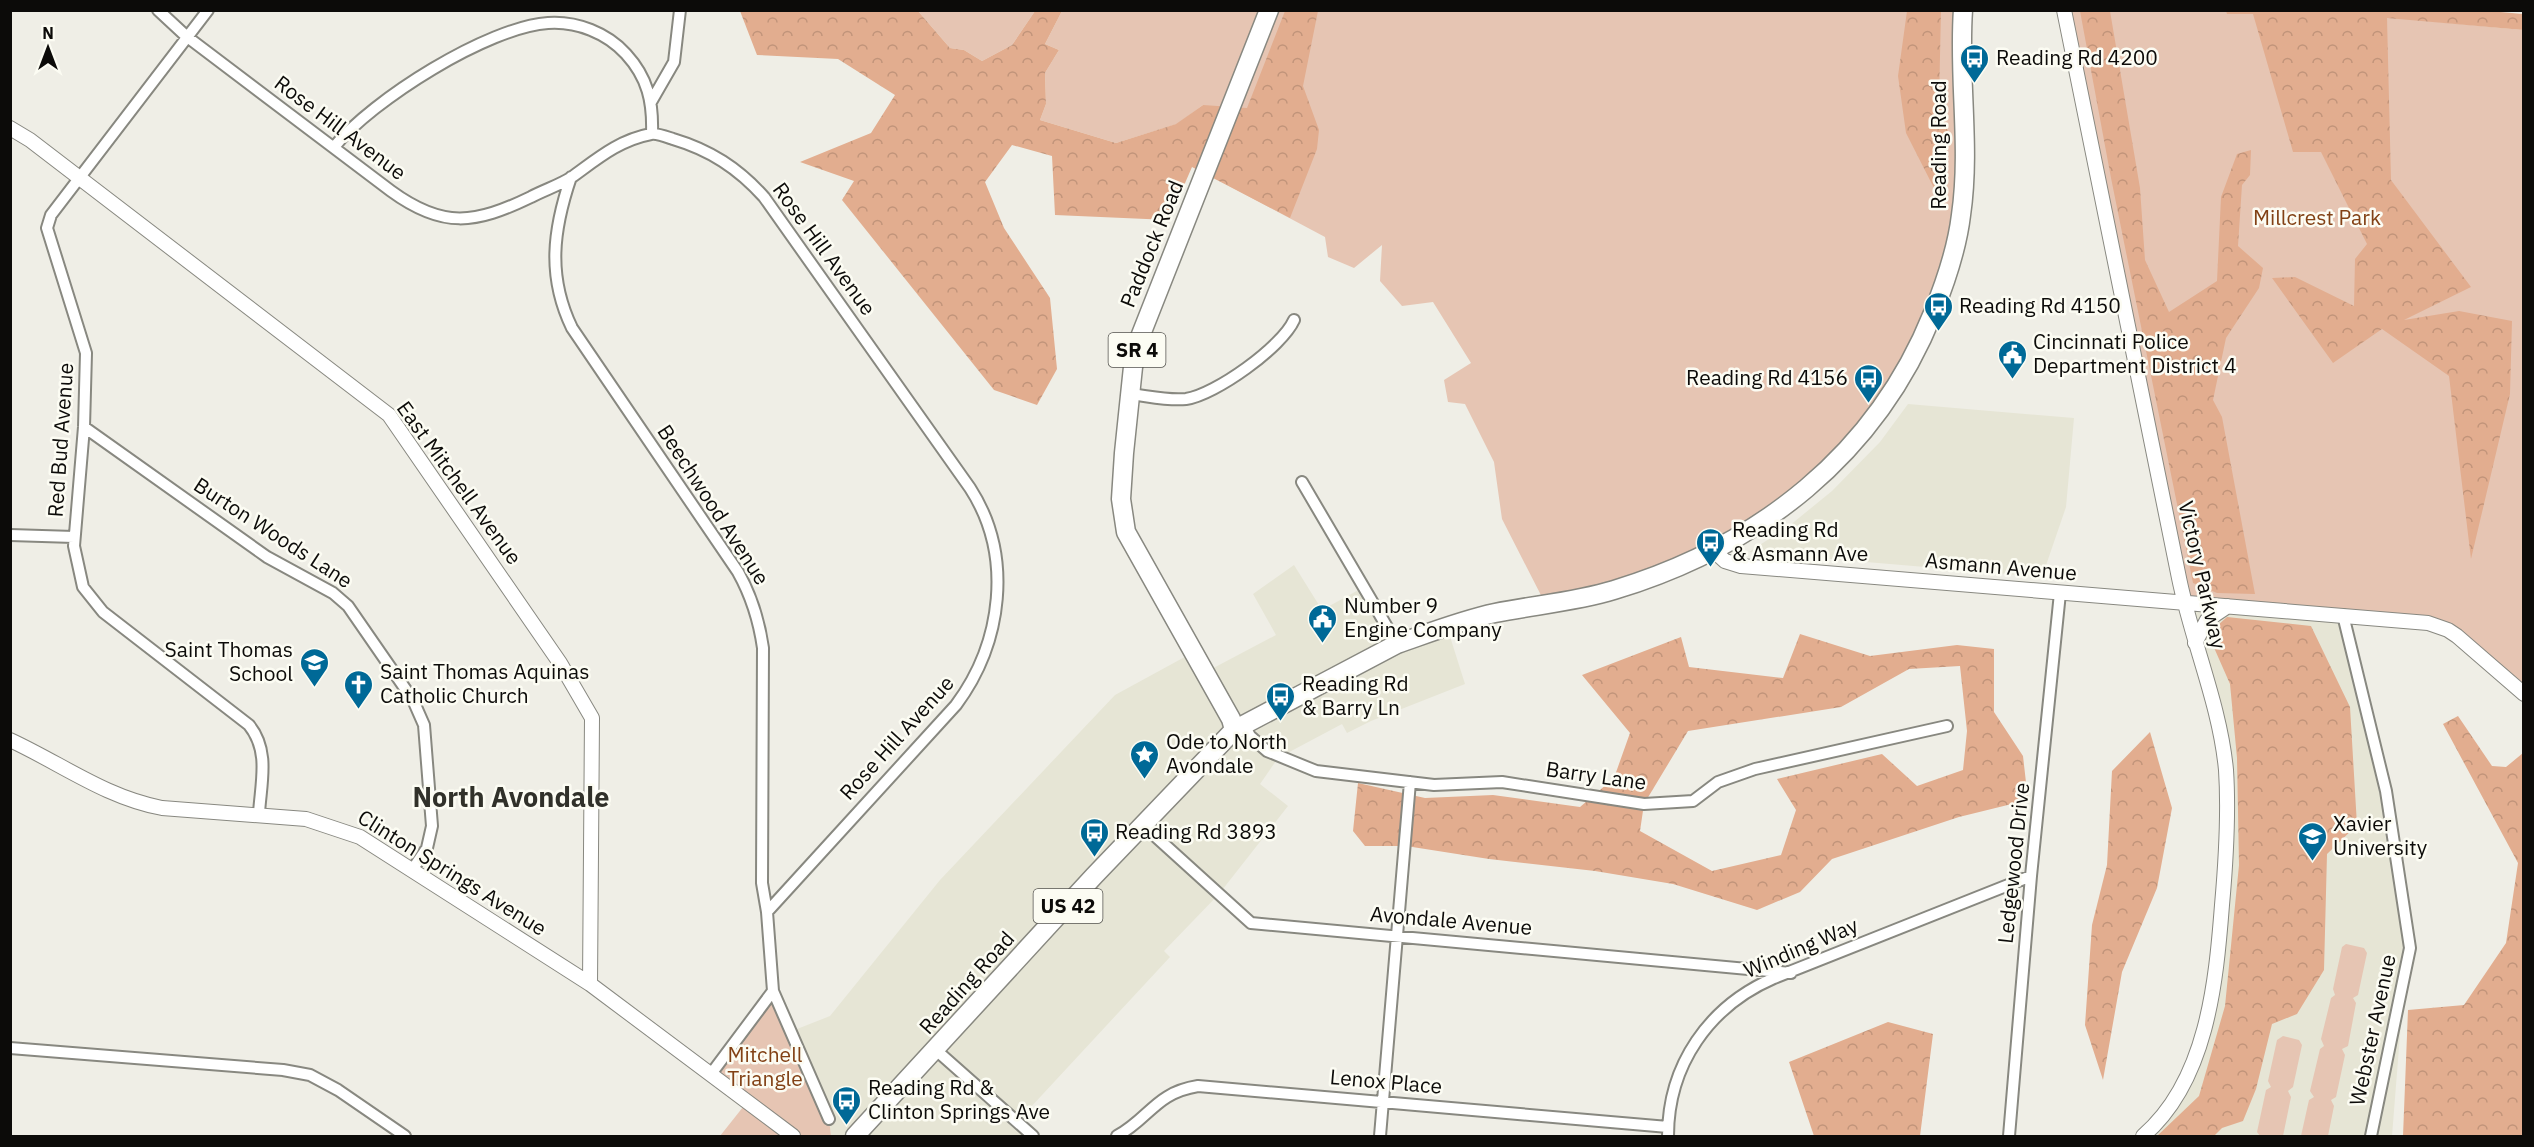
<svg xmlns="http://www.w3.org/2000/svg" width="2534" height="1147" font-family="'IBM Plex Sans',sans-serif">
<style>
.built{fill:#e6e5d5}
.green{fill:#e6c5b3}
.forest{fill:url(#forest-crowns);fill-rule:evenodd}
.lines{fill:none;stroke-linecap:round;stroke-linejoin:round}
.minor-casing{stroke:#888880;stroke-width:14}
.tertiary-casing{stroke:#888880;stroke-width:16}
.primary-casing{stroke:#888880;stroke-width:21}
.minor{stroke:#fff;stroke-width:10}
.tertiary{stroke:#fff;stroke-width:14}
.primary{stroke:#fff;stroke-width:18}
.labels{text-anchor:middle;stroke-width:5;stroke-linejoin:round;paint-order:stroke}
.shield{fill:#fcfcf3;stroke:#54534f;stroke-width:1.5}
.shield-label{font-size:20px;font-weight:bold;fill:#0c0b09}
.poi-label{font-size:21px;fill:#0c0b09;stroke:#fcfcf3;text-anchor:start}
.street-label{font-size:21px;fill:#0c0b09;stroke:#fcfcf3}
.park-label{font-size:21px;fill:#824115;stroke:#fcfcf3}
.district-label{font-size:27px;font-weight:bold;fill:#31312a;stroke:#fcfcf3}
</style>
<defs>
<pattern id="forest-crowns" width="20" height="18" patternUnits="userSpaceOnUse" patternTransform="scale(1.5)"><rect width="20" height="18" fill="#e2ad8f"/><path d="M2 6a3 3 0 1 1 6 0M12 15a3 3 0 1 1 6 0" fill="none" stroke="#c1947a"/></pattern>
</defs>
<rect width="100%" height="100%" fill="#efeee6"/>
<!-- built -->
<path class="built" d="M 1908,404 L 2074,418 L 2066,507 L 2042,577 L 1749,552 L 1789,526 L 1832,491 L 1880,442 Z
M 1294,565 L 1322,610 L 1364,587 L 1397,644 L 1447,627 L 1465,684 L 1371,721 L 1347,733 L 1342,724 L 1278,758 L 1260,784 L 1288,806 L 1219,894 L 1164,951 L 1170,957 L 1017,1122 L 1026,1130 L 1020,1136 L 831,1136 L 829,1119 L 792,1031 L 830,1016 L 940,880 L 1115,695 L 1192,653 L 1204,673 L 1276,635 L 1253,594 Z
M 2184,603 L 2343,615 L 2364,699 L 2404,904 L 2405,972 L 2392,1136 L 2143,1136 L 2176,1098 L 2217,972 L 2226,768 Z"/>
<!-- green -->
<path class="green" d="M 2313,10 L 2523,30 L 2523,694 L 2448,630 L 2184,603 L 2064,11 Z
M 918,11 L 1035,11 L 1012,45 L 982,61 L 964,50 L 950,48 Z
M 1062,11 L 1963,11 L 1965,149 L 1945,282 L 1867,428 L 1740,536 L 1546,605 L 1502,519 L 1494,462 L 1465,404 L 1448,402 L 1444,380 L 1471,363 L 1433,302 L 1402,306 L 1380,281 L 1382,245 L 1354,268 L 1328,257 L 1325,237 L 1205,173 L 1203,105 L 1177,124 L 1116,143 L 1040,120 L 1046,104 L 1045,73 L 1059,50 L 1045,44 Z
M 2346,944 L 2364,948 L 2367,953 L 2358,995 L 2353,998 L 2356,1003 L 2348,1046 L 2342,1049 L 2345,1055 L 2336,1097 L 2331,1100 L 2334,1106 L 2328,1136 L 2301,1136 L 2309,1100 L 2314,1097 L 2310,1091 L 2320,1049 L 2324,1046 L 2321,1039 L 2331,998 L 2335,995 L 2333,989 L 2342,947 Z
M 773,991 L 829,1119 L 831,1136 L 720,1136 L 747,1102 L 711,1074 Z
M 2283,1036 L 2299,1040 L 2302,1045 L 2293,1087 L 2288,1091 L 2291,1097 L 2283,1136 L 2260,1136 L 2257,1132 L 2266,1090 L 2271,1087 L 2268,1081 L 2277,1040 Z"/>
<!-- forest -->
<path class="forest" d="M 2478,10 L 2523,14 L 2523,30 L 2387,18 L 2391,180 L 2471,287 L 2404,320 L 2459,311 L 2512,321 L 2510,394 L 2471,559 L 2449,376 L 2382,329 L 2333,363 L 2272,278 L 2295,277 L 2354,306 L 2355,259 L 2367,244 L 2321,152 L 2293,152 L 2253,14 L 2227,14 L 2226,11 Z
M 740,11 L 918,11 L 950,48 L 964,50 L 982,61 L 1012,45 L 1035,11 L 1062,11 L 1045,44 L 1059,50 L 1045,73 L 1046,104 L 1040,120 L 1116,143 L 1176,124 L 1203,105 L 1247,108 L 1285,11 L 1318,11 L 1303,86 L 1319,130 L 1317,149 L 1290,218 L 1192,167 L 1169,220 L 1055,215 L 1052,156 L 1012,145 L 985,182 L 1004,228 L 1050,298 L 1057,369 L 1037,405 L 994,390 L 842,200 L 854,181 L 800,162 L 871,133 L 895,95 L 838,59 L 757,55 Z
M 1907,11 L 1941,11 L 1939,102 L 1948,132 L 1936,192 L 1906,133 L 1898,76 Z
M 2080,11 L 2110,11 L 2140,188 L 2145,260 L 2169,312 L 2217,281 L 2221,197 L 2237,154 L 2251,150 L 2250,175 L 2242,185 L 2238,246 L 2263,268 L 2259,288 L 2226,338 L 2213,400 L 2222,417 L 2255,594 L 2217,593 L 2193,583 L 2111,178 Z
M 2227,617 L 2311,626 L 2350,707 L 2357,825 L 2327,854 L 2324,970 L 2297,1014 L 2272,1024 L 2256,1089 L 2243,1121 L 2222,1128 L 2214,1136 L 2157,1136 L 2199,1096 L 2225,1006 L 2239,865 L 2237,758 L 2230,684 L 2208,634 Z
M 1800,634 L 1870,656 L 1957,645 L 1994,649 L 1994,712 L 2023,756 L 2028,800 L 1959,817 L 1832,859 L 1800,892 L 1757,910 L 1673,884 L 1595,871 L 1489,859 L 1406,846 L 1365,846 L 1353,831 L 1358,783 L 1425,798 L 1493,795 L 1580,807 L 1614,778 L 1630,733 L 1582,675 L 1681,637 L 1689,667 L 1783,678 ZM 1960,666 L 1967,731 L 1963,770 L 1917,786 L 1882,754 L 1777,779 L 1796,810 L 1781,855 L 1712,871 L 1640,831 L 1644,804 L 1688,731 L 1841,707 L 1909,669 Z
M 2458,716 L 2492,766 L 2506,767 L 2523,753 L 2523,1136 L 2403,1136 L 2408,1010 L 2464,1005 L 2506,943 L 2518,863 L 2443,724 Z
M 2150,732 L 2172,808 L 2157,888 L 2122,972 L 2103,1080 L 2085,1025 L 2092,925 L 2107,865 L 2112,771 Z
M 1888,1022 L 1933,1034 L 1920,1136 L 1814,1136 L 1789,1062 Z"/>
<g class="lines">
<defs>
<path id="minor" d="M 158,10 L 186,36 L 391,191 C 443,229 475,224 531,197 C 544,190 560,185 572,177 C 597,159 619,140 651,134 C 657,133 667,137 673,139 C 710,150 738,168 764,197 L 970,488 C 1014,556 1002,643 956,705 L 767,912
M 208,10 L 51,215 L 47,228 L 86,353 L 84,427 L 74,546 L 83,587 L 103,612 L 249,725 C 270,751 261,782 259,813
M 651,102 L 674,62 L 680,10
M 334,147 C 372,100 488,27 548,23 C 577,21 607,33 626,54 C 648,78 653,102 652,133
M 571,177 C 553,230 547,276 572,328 L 738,572 C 752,597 759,620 763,648 L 762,883 L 767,912 L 773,991 L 711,1074
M 1130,394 C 1148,396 1168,401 1186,399 C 1215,395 1282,347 1294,320
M 84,427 L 267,557 L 333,593 L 348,606 L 413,700 L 424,725 L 432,826 L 427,848 L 412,870
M 1302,482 L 1397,644
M 10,535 L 74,537
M 2343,615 L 2386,791 L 2410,948 L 2371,1136
M 1244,725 L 1250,736 L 1267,751 L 1316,771 L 1434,785 L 1502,782 L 1644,804 L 1693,801 L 1718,782 L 1755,769 L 1947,726
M 1144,826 L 1251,923 L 1791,973
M 773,991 L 829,1119
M 10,1048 L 283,1070 L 310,1075 L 338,1090 L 405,1136
M 936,1050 L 1033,1136
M 1117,1136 C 1150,1118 1155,1093 1198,1086 L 1668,1127
M 1380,1136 L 1410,782
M 1668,1136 C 1668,1065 1709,1006 1774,978 L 2031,876
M 2009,1136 L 2031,876 L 2060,593"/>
<path id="tertiary" d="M 2064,10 C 2103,200 2141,389 2179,578 C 2192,642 2220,705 2226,770 C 2229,815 2226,860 2222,905 C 2216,983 2207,1081 2143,1136
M 10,128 L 30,140 L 389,415 L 560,663 L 592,718 L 590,984
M 1714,551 L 1725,561 L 1741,566 L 2428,623 L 2448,630 L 2457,636 L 2524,694
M 2195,643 L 2207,620 L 2228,606
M 10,740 C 62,764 105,797 162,808 L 306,819 L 360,837 L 590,984 L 793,1136"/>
<path id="primary" d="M 1234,730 L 1231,719 L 1126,532 L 1121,499 L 1124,453 L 1133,367 L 1140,337 L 1269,10
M 855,1136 L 1094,876 L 1234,730 L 1397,644 C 1429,633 1462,620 1495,613 C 1534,605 1575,602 1614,590 C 1759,546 1876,455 1933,313 C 1946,281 1957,249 1961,215 C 1971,147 1958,78 1963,10"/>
</defs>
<!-- minor casing -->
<use href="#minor" class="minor-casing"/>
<!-- tertiary casing -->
<use href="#tertiary" class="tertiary-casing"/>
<!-- primary casing -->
<use href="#primary" class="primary-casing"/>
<!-- minor -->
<use href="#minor" class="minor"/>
<!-- tertiary -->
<use href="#tertiary" class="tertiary"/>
<!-- primary -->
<use href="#primary" class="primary"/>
</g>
<!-- icons -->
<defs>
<symbol id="bus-pin" viewBox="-11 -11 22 30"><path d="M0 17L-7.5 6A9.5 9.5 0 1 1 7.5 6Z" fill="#006997" stroke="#fcfcf3"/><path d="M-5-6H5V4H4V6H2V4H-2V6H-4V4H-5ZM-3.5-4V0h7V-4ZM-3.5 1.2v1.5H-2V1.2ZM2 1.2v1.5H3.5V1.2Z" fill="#fff"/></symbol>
<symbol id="civic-pin" viewBox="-11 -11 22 30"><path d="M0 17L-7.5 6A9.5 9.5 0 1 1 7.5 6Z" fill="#006997" stroke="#fcfcf3"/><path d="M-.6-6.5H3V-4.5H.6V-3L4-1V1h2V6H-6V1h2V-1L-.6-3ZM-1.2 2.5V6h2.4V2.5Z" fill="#fff"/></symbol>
<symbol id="school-pin" viewBox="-11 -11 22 30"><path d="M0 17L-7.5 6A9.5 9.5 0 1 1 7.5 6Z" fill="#006997" stroke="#fcfcf3"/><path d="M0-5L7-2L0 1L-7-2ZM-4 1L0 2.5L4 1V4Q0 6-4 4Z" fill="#fff"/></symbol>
<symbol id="church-pin" viewBox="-11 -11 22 30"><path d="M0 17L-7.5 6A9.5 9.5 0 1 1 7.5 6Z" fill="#006997" stroke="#fcfcf3"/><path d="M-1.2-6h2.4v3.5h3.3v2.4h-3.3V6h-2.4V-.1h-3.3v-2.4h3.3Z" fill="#fff"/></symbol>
<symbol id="sight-pin" viewBox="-11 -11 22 30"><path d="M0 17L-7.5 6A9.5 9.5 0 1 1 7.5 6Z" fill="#006997" stroke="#fcfcf3"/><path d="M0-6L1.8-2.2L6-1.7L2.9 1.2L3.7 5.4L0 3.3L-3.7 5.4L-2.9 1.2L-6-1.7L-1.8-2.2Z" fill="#fff"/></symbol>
<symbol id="university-pin" viewBox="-11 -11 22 30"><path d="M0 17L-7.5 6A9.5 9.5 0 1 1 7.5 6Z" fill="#006997" stroke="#fcfcf3"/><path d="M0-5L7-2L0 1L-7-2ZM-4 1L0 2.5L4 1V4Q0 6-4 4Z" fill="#fff"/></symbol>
</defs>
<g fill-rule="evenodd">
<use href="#bus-pin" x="1958" y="42" width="33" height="45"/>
<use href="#bus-pin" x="1922" y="290" width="33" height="45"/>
<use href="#civic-pin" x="1996" y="338" width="33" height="45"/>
<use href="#bus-pin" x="1852" y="362" width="33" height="45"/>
<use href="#bus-pin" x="1694" y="526" width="33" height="45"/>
<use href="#civic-pin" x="1306" y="602" width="33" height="45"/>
<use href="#school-pin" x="298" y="646" width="33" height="45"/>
<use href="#church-pin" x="342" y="668" width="33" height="45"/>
<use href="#bus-pin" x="1264" y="680" width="33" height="45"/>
<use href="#sight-pin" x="1128" y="738" width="33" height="45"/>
<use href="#bus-pin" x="1078" y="816" width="33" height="45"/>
<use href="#university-pin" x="2296" y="820" width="33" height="45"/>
<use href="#bus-pin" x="830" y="1084" width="33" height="45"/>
</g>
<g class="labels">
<!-- shield labels -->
<g class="shield">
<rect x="1108.5" y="333" width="57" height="34" rx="4.5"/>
<rect x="1033.5" y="889" width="69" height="34" rx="4.5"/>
</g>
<g class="shield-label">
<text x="1137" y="357">SR 4</text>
<text x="1068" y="913">US 42</text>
</g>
<!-- poi labels -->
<g class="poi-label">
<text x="1996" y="65">Reading Rd 4200</text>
<text x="1959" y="313">Reading Rd 4150</text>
<text x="2033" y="349">Cincinnati Police<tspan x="2033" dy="24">Department District 4</tspan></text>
<text x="1848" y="385" text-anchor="end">Reading Rd 4156</text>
<text x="1732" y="537">Reading Rd<tspan x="1732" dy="24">&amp; Asmann Ave</tspan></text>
<text x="1344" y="613">Number 9<tspan x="1344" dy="24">Engine Company</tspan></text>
<text x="293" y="657" text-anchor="end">Saint Thomas<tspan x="293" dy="24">School</tspan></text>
<text x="380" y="679">Saint Thomas Aquinas<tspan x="380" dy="24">Catholic Church</tspan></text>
<text x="1302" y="691">Reading Rd<tspan x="1302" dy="24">&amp; Barry Ln</tspan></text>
<text x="1166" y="749">Ode to North<tspan x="1166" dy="24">Avondale</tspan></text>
<text x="2333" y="831">Xavier<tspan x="2333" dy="24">University</tspan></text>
<text x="1115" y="839">Reading Rd 3893</text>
<text x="868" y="1095">Reading Rd &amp;<tspan x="868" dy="24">Clinton Springs Ave</tspan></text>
</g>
<!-- street labels -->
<g class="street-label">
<text transform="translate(340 128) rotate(37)" y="7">Rose Hill Avenue</text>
<text transform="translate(1939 145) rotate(-90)" y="7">Reading Road</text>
<text transform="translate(1152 244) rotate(-68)" y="7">Paddock Road</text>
<text transform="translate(824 249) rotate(54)" y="7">Rose Hill Avenue</text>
<text transform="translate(61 440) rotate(-86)" y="7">Red Bud Avenue</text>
<text transform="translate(459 483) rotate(54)" y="7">East Mitchell Avenue</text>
<text transform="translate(713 505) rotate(57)" y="7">Beechwood Avenue</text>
<text transform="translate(273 533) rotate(33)" y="7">Burton Woods Lane</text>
<text transform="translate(2001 567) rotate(5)" y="7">Asmann Avenue</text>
<text transform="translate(2202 575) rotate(77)" y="7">Victory Parkway</text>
<text transform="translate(897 738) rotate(-48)" y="7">Rose Hill Avenue</text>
<text transform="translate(1596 776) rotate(8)" y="7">Barry Lane</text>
<text transform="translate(2014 863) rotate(-84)" y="7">Ledgewood Drive</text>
<text transform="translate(452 873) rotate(32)" y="7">Clinton Springs Avenue</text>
<text transform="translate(1451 921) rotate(5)" y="7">Avondale Avenue</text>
<text transform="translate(1801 948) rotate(-23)" y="7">Winding Way</text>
<text transform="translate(967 983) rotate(-48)" y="7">Reading Road</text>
<text transform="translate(2373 1030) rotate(-78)" y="7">Webster Avenue</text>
<text transform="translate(1386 1082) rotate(5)" y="7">Lenox Place</text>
</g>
<!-- park labels -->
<g class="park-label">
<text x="2317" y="225">Millcrest Park</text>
<text x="765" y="1062">Mitchell<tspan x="765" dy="24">Triangle</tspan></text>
</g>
<!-- district labels -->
<g class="district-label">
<text x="511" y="807">North Avondale</text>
</g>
</g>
<!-- border -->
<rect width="2534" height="1147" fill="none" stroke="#0c0b09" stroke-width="24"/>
<!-- north arrow -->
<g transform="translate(48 48)" stroke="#fcfcf3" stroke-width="4.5" paint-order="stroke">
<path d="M0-4.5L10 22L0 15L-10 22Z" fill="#0c0b09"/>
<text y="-9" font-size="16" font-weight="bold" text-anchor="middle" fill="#0c0b09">N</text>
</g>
</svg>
